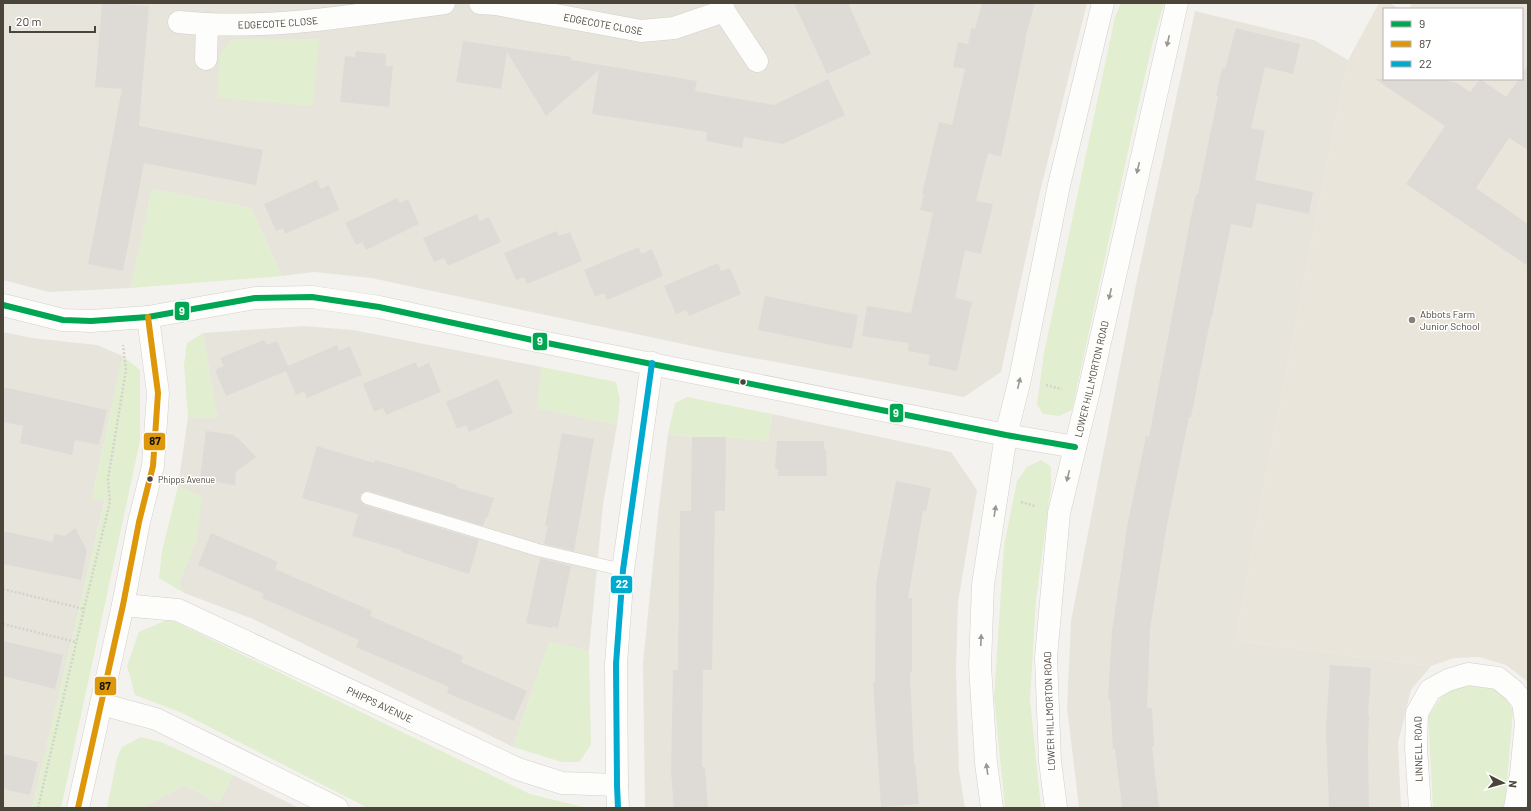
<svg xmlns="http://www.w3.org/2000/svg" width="1531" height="811" font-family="Barlow,sans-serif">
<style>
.residential{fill:#e7e4dc}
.education{fill:#eae5da}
.green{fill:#e1eecf}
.building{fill:#dedbd6}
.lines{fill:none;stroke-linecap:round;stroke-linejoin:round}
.lane-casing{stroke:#d2d0cb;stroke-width:13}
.street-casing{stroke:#d2d0cb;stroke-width:23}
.path{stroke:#d3d2cc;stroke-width:2.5;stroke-dasharray:2 2;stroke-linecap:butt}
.lane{stroke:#fdfdfc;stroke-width:12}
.street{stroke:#fdfdfc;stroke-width:22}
.bus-1-casing{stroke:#fff;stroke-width:9}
.bus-2-casing{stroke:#fff;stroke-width:9}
.bus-3-casing{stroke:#fff;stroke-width:9}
.bus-1{stroke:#00a651;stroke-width:6}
.bus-2{stroke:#dd9709;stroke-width:6}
.bus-3{stroke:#00a9ce;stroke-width:6}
.oneway{fill:#9b9791}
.poi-dot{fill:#868178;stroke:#fff;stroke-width:1.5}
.bus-dot{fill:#4b4439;stroke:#fff;stroke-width:1.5}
.labels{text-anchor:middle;stroke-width:3;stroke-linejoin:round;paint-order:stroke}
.bus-label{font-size:9px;fill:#4b4439;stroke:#fff;text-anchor:start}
.street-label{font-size:10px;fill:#4b4439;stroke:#fff}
.poi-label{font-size:10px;fill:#4b4439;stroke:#fff;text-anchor:start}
.line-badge{stroke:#fff;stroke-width:1.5}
.badge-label{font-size:11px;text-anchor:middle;font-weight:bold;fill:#fff}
.pale-badge-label{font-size:11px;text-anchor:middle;font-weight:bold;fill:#111}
</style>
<rect width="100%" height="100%" fill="#f4f2ee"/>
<!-- residential -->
<path class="residential" d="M 3,3 L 1087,3 L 1040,192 L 1001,372 L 964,397 L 721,352 L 371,278 L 314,272 L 282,276 L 251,208 L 152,189 L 131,288 L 49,292 L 3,280 Z
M 1195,11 L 1314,40 L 1348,60 L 1262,495 L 1236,641 L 1431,666 L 1411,690 L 1398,743 L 1401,808 L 1079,808 L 1067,707 L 1071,621 L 1136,284 Z
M 304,326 L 353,330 L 542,367 L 538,408 L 617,425 L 603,505 L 589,651 L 549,642 L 513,747 L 253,619 L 184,593 L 179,584 L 197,538 L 178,486 L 188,417 L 217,418 L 203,333 Z
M 3,332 L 32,338 L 97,345 L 123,356 L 92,498 L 105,499 L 32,808 L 3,808 Z
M 772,414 L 951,452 L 977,490 L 958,602 L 956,671 L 959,770 L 965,808 L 645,808 L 643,663 L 658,514 L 668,434 L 692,437 L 726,437 L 768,441 Z
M 233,775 L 299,808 L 143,808 L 184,785 L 219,803 Z"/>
<!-- education -->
<path class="education" d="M 1379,3 L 1390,3 L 1399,9 L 1384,9 L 1384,79 L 1522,79 L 1522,9 L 1409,9 L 1412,3 L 1528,3 L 1528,682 L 1506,665 L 1479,657 L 1454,658 L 1431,666 L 1236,641 L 1262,495 L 1348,60 Z"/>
<!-- green -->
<path class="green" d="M 1121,3 L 1164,3 L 1152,45 L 1131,138 L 1072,410 L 1059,416 L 1043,414 L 1037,405 L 1044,353 L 1115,17 Z
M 232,39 L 319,39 L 313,106 L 217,98 L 220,54 Z
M 152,189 L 251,208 L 282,276 L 131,288 Z
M 203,333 L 217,418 L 188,417 L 184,365 L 187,343 Z
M 123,356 L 140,370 L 140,441 L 61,808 L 32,808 L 105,500 L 92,499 Z
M 542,367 L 616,382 L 620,400 L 617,425 L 537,408 Z
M 687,397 L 772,414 L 768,441 L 726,437 L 692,437 L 668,434 L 675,403 Z
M 1041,460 L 1051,467 L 1051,487 L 1036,600 L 1030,699 L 1041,808 L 1005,808 L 994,697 L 1004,546 L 1017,481 L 1027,467 Z
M 178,486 L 202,496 L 197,538 L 179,584 L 184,593 L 159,578 L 162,551 Z
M 169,619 L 530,794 L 587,808 L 368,808 L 182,713 L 135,695 L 127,666 L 139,632 Z
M 549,642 L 589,651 L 591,745 L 579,762 L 562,762 L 513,747 Z
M 1472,684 L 1491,685 L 1503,693 L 1513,710 L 1505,808 L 1433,808 L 1428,716 L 1445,692 Z
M 141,737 L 161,742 L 233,775 L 219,803 L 184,785 L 143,808 L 107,808 L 117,758 L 122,747 Z"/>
<!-- building -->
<path class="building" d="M 102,3 L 149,6 L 139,126 L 263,150 L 256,185 L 144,163 L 123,271 L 88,264 L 122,89 L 95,87 Z
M 794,3 L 848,3 L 871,54 L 827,74 Z
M 982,3 L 1035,3 L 1025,39 L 1026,39 L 1001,157 L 988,153 L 976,201 L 993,204 L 981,254 L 965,250 L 955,298 L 972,302 L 957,371 L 928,365 L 930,355 L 908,351 L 909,343 L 862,336 L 867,306 L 911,313 L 933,213 L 920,210 L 924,194 L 922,194 L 939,122 L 952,125 L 965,69 L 953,67 L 958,42 L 968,44 L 971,28 L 975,29 Z
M 1236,28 L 1300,44 L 1293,74 L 1265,67 L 1251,128 L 1265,131 L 1255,180 L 1313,192 L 1309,214 L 1257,203 L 1252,228 L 1231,224 L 1212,317 L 1211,317 L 1191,417 L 1189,417 L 1166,530 L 1150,629 L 1147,708 L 1152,708 L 1154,746 L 1152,747 L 1159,808 L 1122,808 L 1115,749 L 1113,749 L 1110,699 L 1108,699 L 1112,631 L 1128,522 L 1146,436 L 1149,437 L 1191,217 L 1196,194 L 1198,194 L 1218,96 L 1216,95 L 1222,68 L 1225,69 Z
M 463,41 L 571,57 L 571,60 L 697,81 L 695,91 L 774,105 L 828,79 L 845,115 L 783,144 L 744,137 L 742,148 L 706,141 L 707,132 L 592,114 L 599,70 L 546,116 L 507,52 L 501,89 L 456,82 Z
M 356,51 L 386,54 L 385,66 L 393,66 L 389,107 L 340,102 L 345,56 L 355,57 Z
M 1528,65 L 1528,150 L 1509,138 L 1476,188 L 1528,224 L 1528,266 L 1406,184 L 1445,126 L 1375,79 L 1441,79 L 1457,83 L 1470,92 L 1480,79 L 1506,97 L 1519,79 L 1522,79 L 1522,74 Z
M 317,180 L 321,189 L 329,185 L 339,210 L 285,234 L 283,228 L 276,231 L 264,204 Z
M 397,198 L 400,203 L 408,199 L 419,224 L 366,250 L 362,242 L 356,245 L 345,223 Z
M 477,214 L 480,221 L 489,217 L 501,242 L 448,266 L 444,258 L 434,262 L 423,238 Z
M 557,231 L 559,236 L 570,232 L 582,261 L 527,284 L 524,277 L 516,280 L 504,253 Z
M 639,247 L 641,254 L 652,249 L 663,276 L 607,300 L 604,293 L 595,297 L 584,270 Z
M 718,263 L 721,271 L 730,268 L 741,294 L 689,316 L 686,310 L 676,314 L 664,286 Z
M 765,296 L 858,315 L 852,349 L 758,330 Z
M 264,340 L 267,345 L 277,341 L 288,366 L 337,345 L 339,351 L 350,346 L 362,375 L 307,398 L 304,391 L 296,395 L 286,371 L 226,396 L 215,370 L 224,366 L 220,358 Z
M 416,362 L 418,368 L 429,363 L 441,392 L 386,415 L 383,408 L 374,412 L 363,384 Z
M 498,379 L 513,413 L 469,432 L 466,425 L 457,429 L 446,402 Z
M 3,387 L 107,410 L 99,445 L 75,440 L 72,455 L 20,443 L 23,426 L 3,422 Z
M 206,431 L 235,435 L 234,437 L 238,438 L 256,457 L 236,472 L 235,485 L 200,479 Z
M 562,433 L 594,439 L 574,551 L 544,544 L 548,526 L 545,526 Z
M 692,437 L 726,437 L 725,511 L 715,511 L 712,670 L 703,670 L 702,767 L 705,767 L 708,808 L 674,808 L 671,772 L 673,670 L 678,670 L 680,511 L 691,511 Z
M 777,441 L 824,441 L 824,449 L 826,449 L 827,476 L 778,476 L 778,469 L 775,469 Z
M 317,446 L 374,463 L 375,460 L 417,472 L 457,485 L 456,487 L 494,498 L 487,518 L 486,518 L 483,526 L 369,491 L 365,491 L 360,495 L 360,500 L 365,505 L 479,540 L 469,574 L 401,552 L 401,550 L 352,536 L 358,514 L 302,498 Z
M 896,481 L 931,488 L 926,511 L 923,511 L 908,598 L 912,598 L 912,673 L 910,672 L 914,764 L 915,764 L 919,804 L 881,807 L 873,682 L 875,682 L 876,584 Z
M 75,528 L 87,550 L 81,580 L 3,564 L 3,531 L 53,542 L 54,534 L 65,536 Z
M 211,533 L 278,562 L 275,569 L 372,611 L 370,616 L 463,656 L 461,662 L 527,691 L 514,721 L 447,693 L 449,687 L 356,647 L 359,640 L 262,598 L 264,594 L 198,565 Z
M 540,558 L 571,566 L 558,628 L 552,626 L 552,628 L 526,623 Z
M 3,641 L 63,655 L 55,689 L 3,676 Z
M 1330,665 L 1371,668 L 1368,715 L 1369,715 L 1368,750 L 1369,808 L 1329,808 L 1326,728 Z
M 3,754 L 38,762 L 30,795 L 3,789 Z"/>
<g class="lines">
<defs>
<path id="lane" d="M 367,498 L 538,550 L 623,570"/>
<g id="street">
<path id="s1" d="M 480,3 L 496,4 L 641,31 L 674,28 L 724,11"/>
<path d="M 722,3 L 724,11 L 757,61"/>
<path id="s2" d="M 179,22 C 268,31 357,15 444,3"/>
<path d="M 206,59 L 207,25"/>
<path d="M 3,305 L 63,320 L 91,321 L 148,317 L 255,298 L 312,297 L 379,307 L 537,341 L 1006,435 L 1075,447"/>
<path id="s3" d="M 123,605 L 178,610 L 518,769 L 562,783 L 617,785"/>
<path d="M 101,704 L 156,719 L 337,808"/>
<path d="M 78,808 L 123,605 L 139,522 L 153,466 L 158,393 L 148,317"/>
<path d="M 618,808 L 617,785 L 616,664 L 623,570 L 652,363"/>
<path d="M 992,808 L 986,763 L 980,665 L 983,585 L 1006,435 L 1020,379 L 1059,185 L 1103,3"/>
<path id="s4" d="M 1056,808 L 1050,761 L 1046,657 L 1059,513 L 1088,395 L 1177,3"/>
<path d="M 1420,808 L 1416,748 L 1417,713 L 1430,690 L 1448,680 L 1468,674 L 1498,678 L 1514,691 L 1523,702 L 1526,722 L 1521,774 L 1515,808"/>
</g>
</defs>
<!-- lane casing -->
<use href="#lane" class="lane-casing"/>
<!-- street casing -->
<use href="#street" class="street-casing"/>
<!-- path -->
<path class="path" d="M 1046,385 L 1062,389
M 1021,502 L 1035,506
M 3,589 L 84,609
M 3,624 L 76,642
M 38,808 L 84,609 L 110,502 L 108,479 L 126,370 L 123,345"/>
<!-- lane -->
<use href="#lane" class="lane"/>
<!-- street -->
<use href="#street" class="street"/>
<defs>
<path id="bus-1" d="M 3,305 L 63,320 L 91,321 L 148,317 L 255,298 L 312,297 L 379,307 L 537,341 L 1006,435 L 1075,447"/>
<path id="bus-2" d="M 78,808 L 123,605 L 139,522 L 153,466 L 158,393 L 148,317"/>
<path id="bus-3" d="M 618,808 L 617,785 L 616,664 L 623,570 L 652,363"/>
</defs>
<!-- bus-1 casing -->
<use href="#bus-1" class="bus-1-casing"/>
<!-- bus-2 casing -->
<use href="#bus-2" class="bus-2-casing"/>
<!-- bus-3 casing -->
<use href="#bus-3" class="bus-3-casing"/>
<!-- bus-1 -->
<use href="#bus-1" class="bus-1"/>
<!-- bus-2 -->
<use href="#bus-2" class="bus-2"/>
<!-- bus-3 -->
<use href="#bus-3" class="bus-3"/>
</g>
<!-- one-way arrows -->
<defs><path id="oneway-solid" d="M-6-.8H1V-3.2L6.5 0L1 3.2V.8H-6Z"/></defs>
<g class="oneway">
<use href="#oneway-solid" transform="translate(1168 41) rotate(103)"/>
<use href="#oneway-solid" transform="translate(1138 168) rotate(103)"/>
<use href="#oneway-solid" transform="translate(1110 294) rotate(103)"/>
<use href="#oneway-solid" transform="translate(1019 383) rotate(-77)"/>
<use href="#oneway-solid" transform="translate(1068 476) rotate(104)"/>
<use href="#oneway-solid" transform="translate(995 511) rotate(-81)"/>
<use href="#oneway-solid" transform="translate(981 640) rotate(-88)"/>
<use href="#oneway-solid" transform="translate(987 769) rotate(-98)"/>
</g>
<!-- markers -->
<circle class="poi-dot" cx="1412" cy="320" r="4"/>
<g class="bus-dot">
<circle cx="743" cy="382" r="3.5"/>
<circle cx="150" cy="479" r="3.5"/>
</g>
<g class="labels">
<!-- bus labels -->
<g class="bus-label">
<text x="158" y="483">Phipps Avenue</text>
</g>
<!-- street labels -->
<g class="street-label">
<text dy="4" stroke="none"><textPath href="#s2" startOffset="99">EDGECOTE CLOSE</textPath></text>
<text dy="4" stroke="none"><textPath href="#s1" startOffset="125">EDGECOTE CLOSE</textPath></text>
<text dy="4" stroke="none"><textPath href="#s4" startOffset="434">LOWER HILLMORTON ROAD</textPath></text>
<text dy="4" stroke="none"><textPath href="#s3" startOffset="278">PHIPPS AVENUE</textPath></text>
<text transform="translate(1049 711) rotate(-92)" y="4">LOWER HILLMORTON ROAD</text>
<text transform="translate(1418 749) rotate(-91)" y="4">LINNELL ROAD</text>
</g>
<!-- poi labels -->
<g class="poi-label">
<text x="1420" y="318">Abbots Farm<tspan x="1420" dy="12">Junior School</tspan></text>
</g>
</g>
<g class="line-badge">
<rect x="174" y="301" width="16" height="20" rx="4" fill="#00a651"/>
<rect x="532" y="332" width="16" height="19" rx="4" fill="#00a651"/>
<rect x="889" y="403" width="15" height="20" rx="4" fill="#00a651"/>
<rect x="143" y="432" width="23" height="19" rx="4" fill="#dd9709"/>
<rect x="610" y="575" width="23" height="19" rx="4" fill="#00a9ce"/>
<rect x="94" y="676" width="23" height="20" rx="4" fill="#dd9709"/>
</g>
<g class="badge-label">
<text x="182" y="315">9</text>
<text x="540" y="345">9</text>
<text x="896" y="417">9</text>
<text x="622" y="588">22</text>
</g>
<g class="pale-badge-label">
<text x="155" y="445">87</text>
<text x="105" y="690">87</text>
</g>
<!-- border -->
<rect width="1531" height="811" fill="none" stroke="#4b4439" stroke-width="8"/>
<!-- legend -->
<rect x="1383" y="8" width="140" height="72" fill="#ffffff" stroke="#b7b4b0"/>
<rect x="1391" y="21" width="20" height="6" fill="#00a651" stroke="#b7b4b0"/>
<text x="1419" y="28" font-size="12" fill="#4b4439">9</text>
<rect x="1391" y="41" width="20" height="6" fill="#dd9709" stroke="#b7b4b0"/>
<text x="1419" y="48" font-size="12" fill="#4b4439">87</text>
<rect x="1391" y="61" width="20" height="6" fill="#00a9ce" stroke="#b7b4b0"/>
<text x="1419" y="68" font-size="12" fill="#4b4439">22</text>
<!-- north arrow -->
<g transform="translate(1503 783) rotate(96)" stroke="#ffffff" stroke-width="3" paint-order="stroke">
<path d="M0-3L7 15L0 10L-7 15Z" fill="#4b4439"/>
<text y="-6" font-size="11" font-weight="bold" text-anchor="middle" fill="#4b4439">N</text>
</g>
<!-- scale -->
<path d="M10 26v6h85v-6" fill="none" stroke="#4b4439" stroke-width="2"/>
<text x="16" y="26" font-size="12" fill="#4b4439" stroke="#ffffff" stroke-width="3" paint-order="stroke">20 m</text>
</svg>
